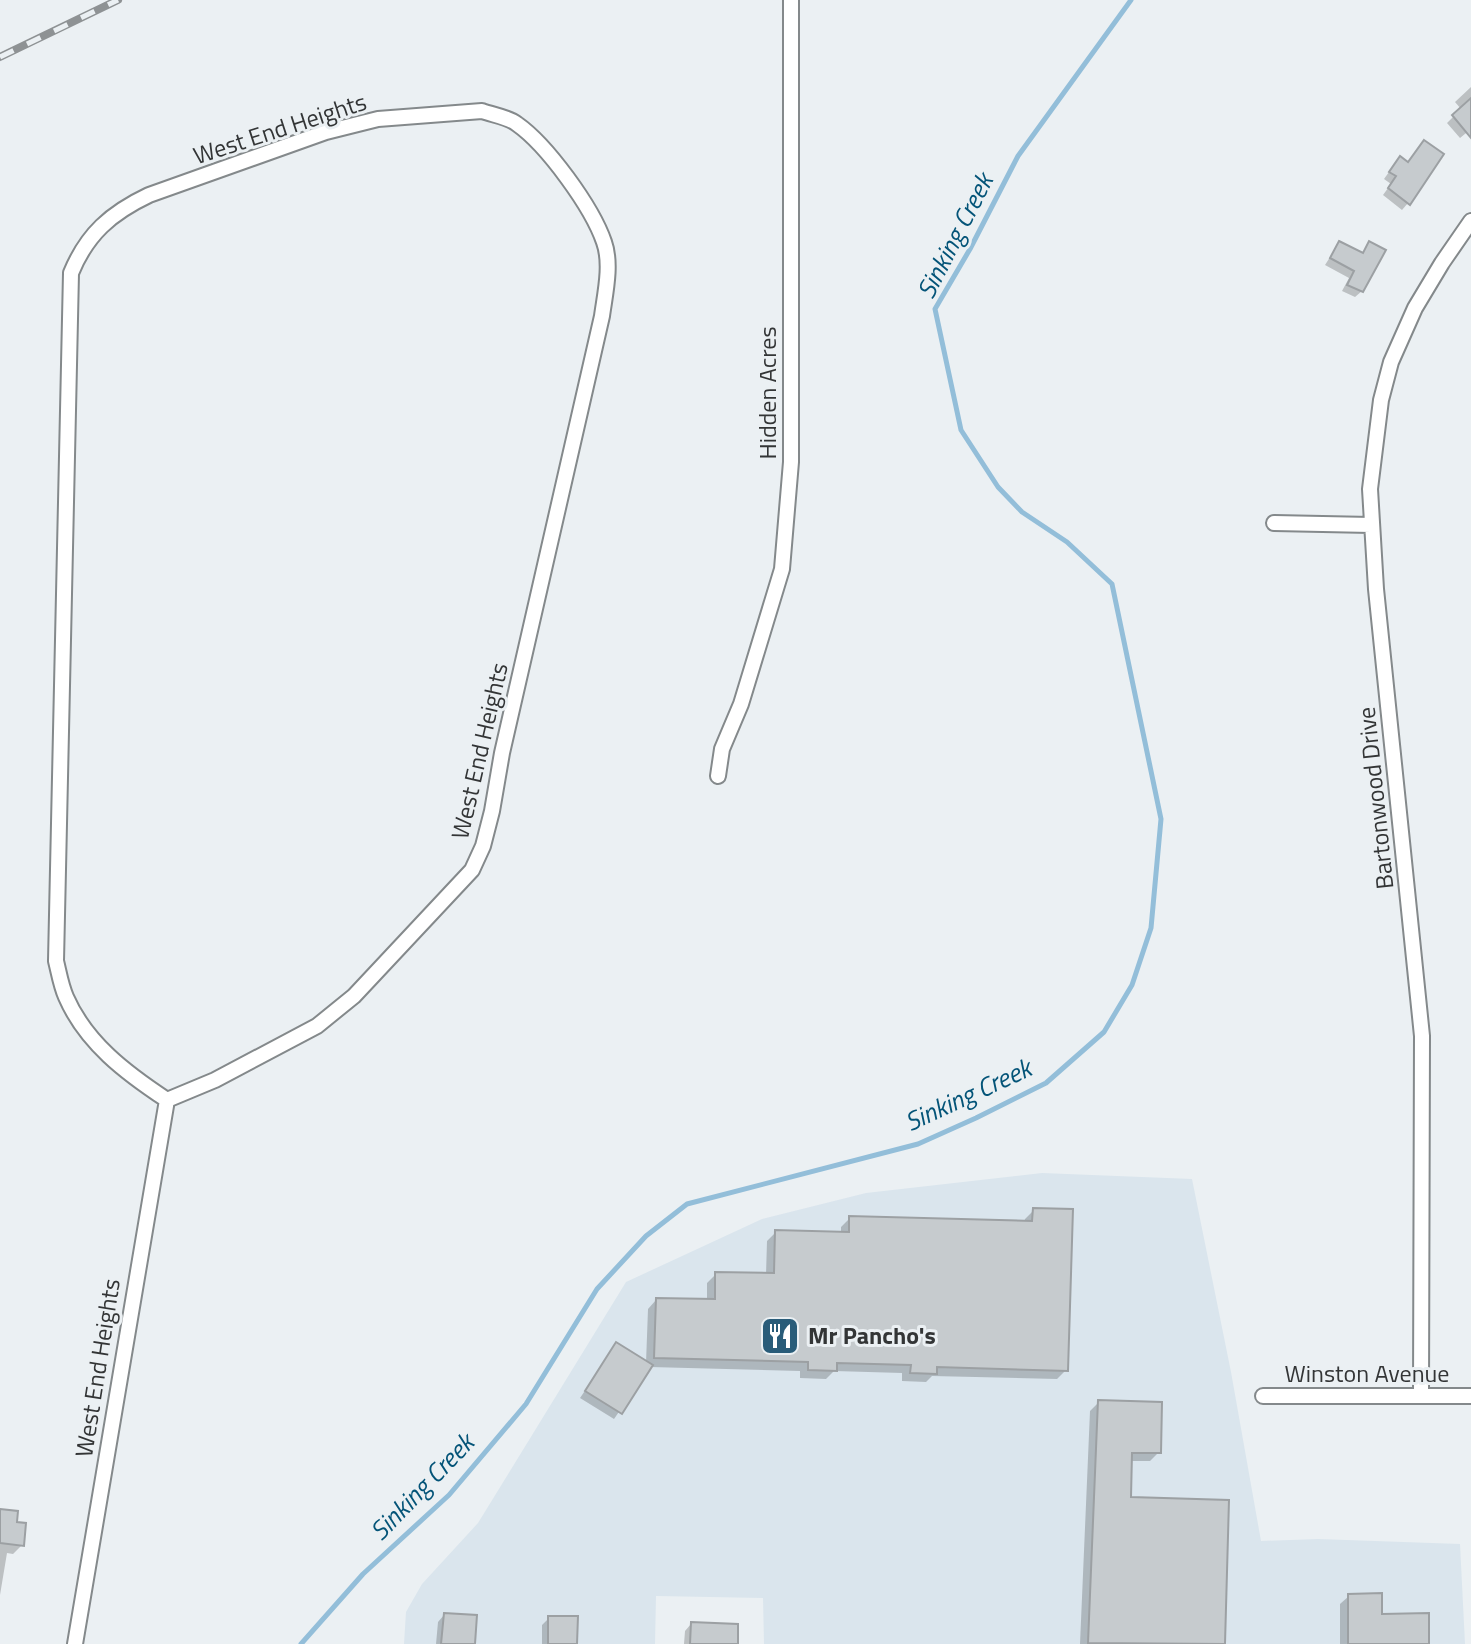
<svg xmlns="http://www.w3.org/2000/svg" width="1471" height="1644" font-family="'Titillium Web',sans-serif">
<style>
.built{fill:#dae5ed}
.shadow{fill:#0003}
.lines{fill:none;stroke-linecap:round;stroke-linejoin:round}
.stream{stroke:#93bed9;stroke-width:5}
.building{fill:#c6cbce;stroke:#9ca0a3;stroke-width:2}
.street-casing{stroke:#84898b;stroke-width:18}
.street{stroke:#fff;stroke-width:14}
.rail-casing{stroke:#8e9294;stroke-width:8}
.rail{stroke:#ebf0f3;stroke-width:5;stroke-dasharray:15;stroke-linecap:butt}
.labels{text-anchor:middle;stroke-width:6;stroke-linejoin:round;paint-order:stroke}
.street-label{font-size:24px;fill:#333536;stroke:#ebf0f3}
.poi-label{font-size:24px;font-weight:bold;fill:#333536;stroke:#ebf0f3;text-anchor:start}
.water-label{font-size:26px;font-style:italic;fill:#045478;stroke:#ebf0f3}
</style>
<rect width="100%" height="100%" fill="#ebf0f3"/>
<!-- built -->
<path class="built" d="M 1042,1173 L 1192,1179 L 1231,1372 L 1261,1541 L 1318,1539 L 1460,1544 L 1465,1644 L 764,1644 L 763,1598 L 656,1596 L 655,1644 L 404,1644 L 406,1612 L 422,1584 L 478,1523 L 626,1282 L 762,1219 L 866,1193 Z"/>
<!-- shadow -->
<path class="shadow" d="M 1471,87 L 1471,129 L 1460,138 L 1447,123 L 1461,109 L 1455,102 Z
M 1394,165 L 1408,203 L 1402,210 L 1383,195 L 1391,184 L 1384,179 Z
M 1339,243 L 1361,254 L 1370,244 L 1362,291 L 1355,297 L 1342,291 L 1349,278 L 1325,265 Z
M 1034,1210 L 1066,1370 L 1057,1379 L 932,1376 L 926,1382 L 902,1381 L 902,1373 L 834,1371 L 826,1379 L 800,1378 L 800,1371 L 650,1367 L 614,1419 L 580,1398 L 616,1345 L 646,1363 L 648,1309 L 656,1300 L 707,1301 L 707,1283 L 716,1274 L 766,1275 L 767,1241 L 776,1232 L 841,1234 L 841,1227 L 850,1218 L 1024,1223 L 1025,1219 Z
M 1099,1402 L 1159,1452 L 1150,1461 L 1130,1461 L 1129,1499 L 1227,1502 L 1223,1644 L 1080,1644 L 1090,1411 Z
M 0,1511 L 14,1524 L 22,1545 L 13,1554 L 7,1553 L 0,1595 Z
M 1349,1596 L 1380,1616 L 1427,1644 L 1340,1644 L 1340,1604 Z
M 444,1615 L 473,1644 L 436,1644 L 438,1622 Z
M 549,1618 L 575,1644 L 542,1644 L 542,1625 Z
M 691,1624 L 736,1644 L 684,1644 L 685,1631 Z"/>
<g class="lines">
<!-- stream -->
<path class="stream" d="M 301,1644 L 363,1574 L 449,1495 L 526,1404 L 597,1289 L 646,1236 L 687,1204 L 918,1144 L 976,1118 L 1046,1083 L 1104,1032 L 1132,985 L 1151,928 L 1161,819 L 1112,584 L 1067,542 L 1022,512 L 998,487 L 961,430 L 935,309 L 970,249 L 1018,156 L 1131,0"/>
</g>
<!-- building -->
<path class="building" d="M 1471,98 L 1471,138 L 1452,115 Z
M 1424,140 L 1444,154 L 1410,205 L 1388,188 L 1396,176 L 1389,172 L 1400,156 L 1408,162 Z
M 1339,241 L 1363,253 L 1369,241 L 1386,250 L 1363,292 L 1347,285 L 1354,271 L 1330,258 Z
M 1033,1208 L 1073,1209 L 1068,1371 L 937,1367 L 937,1374 L 910,1373 L 911,1365 L 837,1363 L 837,1371 L 808,1370 L 808,1362 L 654,1358 L 656,1298 L 715,1299 L 715,1272 L 774,1273 L 775,1230 L 849,1232 L 849,1216 L 1032,1221 Z
M 616,1342 L 653,1365 L 622,1414 L 585,1391 Z
M 1098,1400 L 1162,1402 L 1161,1453 L 1132,1453 L 1131,1497 L 1229,1500 L 1225,1644 L 1088,1643 Z
M 0,1509 L 18,1511 L 17,1522 L 26,1523 L 24,1546 L 0,1543 Z
M 1382,1593 L 1382,1614 L 1429,1613 L 1429,1644 L 1348,1644 L 1348,1594 Z
M 444,1613 L 477,1615 L 475,1644 L 441,1644 Z
M 548,1616 L 578,1616 L 577,1644 L 548,1644 Z
M 691,1622 L 738,1624 L 738,1644 L 690,1644 Z"/>
<g class="lines">
<defs>
<path id="street" d="M 482,111 C 493,115 508,117 517,124 C 547,145 592,207 604,242 C 612,264 605,294 602,316 L 502,753 L 492,811 L 483,846 L 472,870 L 354,996 L 317,1026 L 215,1080 L 167,1100 C 126,1073 86,1043 66,997 C 61,986 59,973 56,961 L 71,273 C 87,234 111,213 149,195 L 326,132 L 378,119 Z
M 1274,523 L 1371,525
M 718,776 L 722,749 L 741,704 L 782,569 L 791,462 L 791,0
M 1421,1394 L 1422,1036 L 1376,589 L 1370,489 L 1381,400 L 1391,362 L 1415,308 L 1442,263 L 1471,221
M 1263,1396 L 1471,1396
M 75,1644 L 167,1100"/>
</defs>
<!-- street casing -->
<use href="#street" class="street-casing"/>
<!-- street -->
<use href="#street" class="street"/>
<defs>
<path id="rail" d="M 0,57 L 118,0"/>
</defs>
<!-- rail casing -->
<use href="#rail" class="rail-casing"/>
<!-- rail -->
<use href="#rail" class="rail"/>
</g>
<!-- icons -->
<defs>
<symbol id="restaurant-square" viewBox="-11 -11 22 22"><rect x="-9" y="-9" width="18" height="18" rx="4" fill="#295c79" stroke="#ebf0f3"/><path d="M-5-6h1v4h1v-4h1v4h1v-4h1v5L-1.5 .5V6h-2V.5L-5-1ZM5-6V6H3V1.5H1.5Q1.5-4 5-6Z" fill="#fff"/></symbol>
</defs>
<g fill-rule="evenodd">
<use href="#restaurant-square" x="758" y="1314" width="44" height="44"/>
</g>
<g class="labels">
<!-- street labels -->
<g class="street-label">
<text transform="translate(280 129) rotate(-18)" y="8">West End Heights</text>
<text transform="translate(768 393) rotate(-90)" y="8">Hidden Acres</text>
<text transform="translate(480 751) rotate(-77)" y="8">West End Heights</text>
<text transform="translate(1376 798) rotate(-96)" y="8">Bartonwood Drive</text>
<text transform="translate(98 1368) rotate(-81)" y="8">West End Heights</text>
<text x="1367" y="1382">Winston Avenue</text>
</g>
<!-- poi labels -->
<g class="poi-label">
<text x="808" y="1344">Mr Pancho's</text>
</g>
<!-- water labels -->
<g class="water-label">
<text transform="translate(955 236) rotate(-63)" y="9">Sinking Creek</text>
<text transform="translate(968 1095) rotate(-25)" y="9">Sinking Creek</text>
<text transform="translate(422 1487) rotate(-46)" y="9">Sinking Creek</text>
</g>
</g>
</svg>
